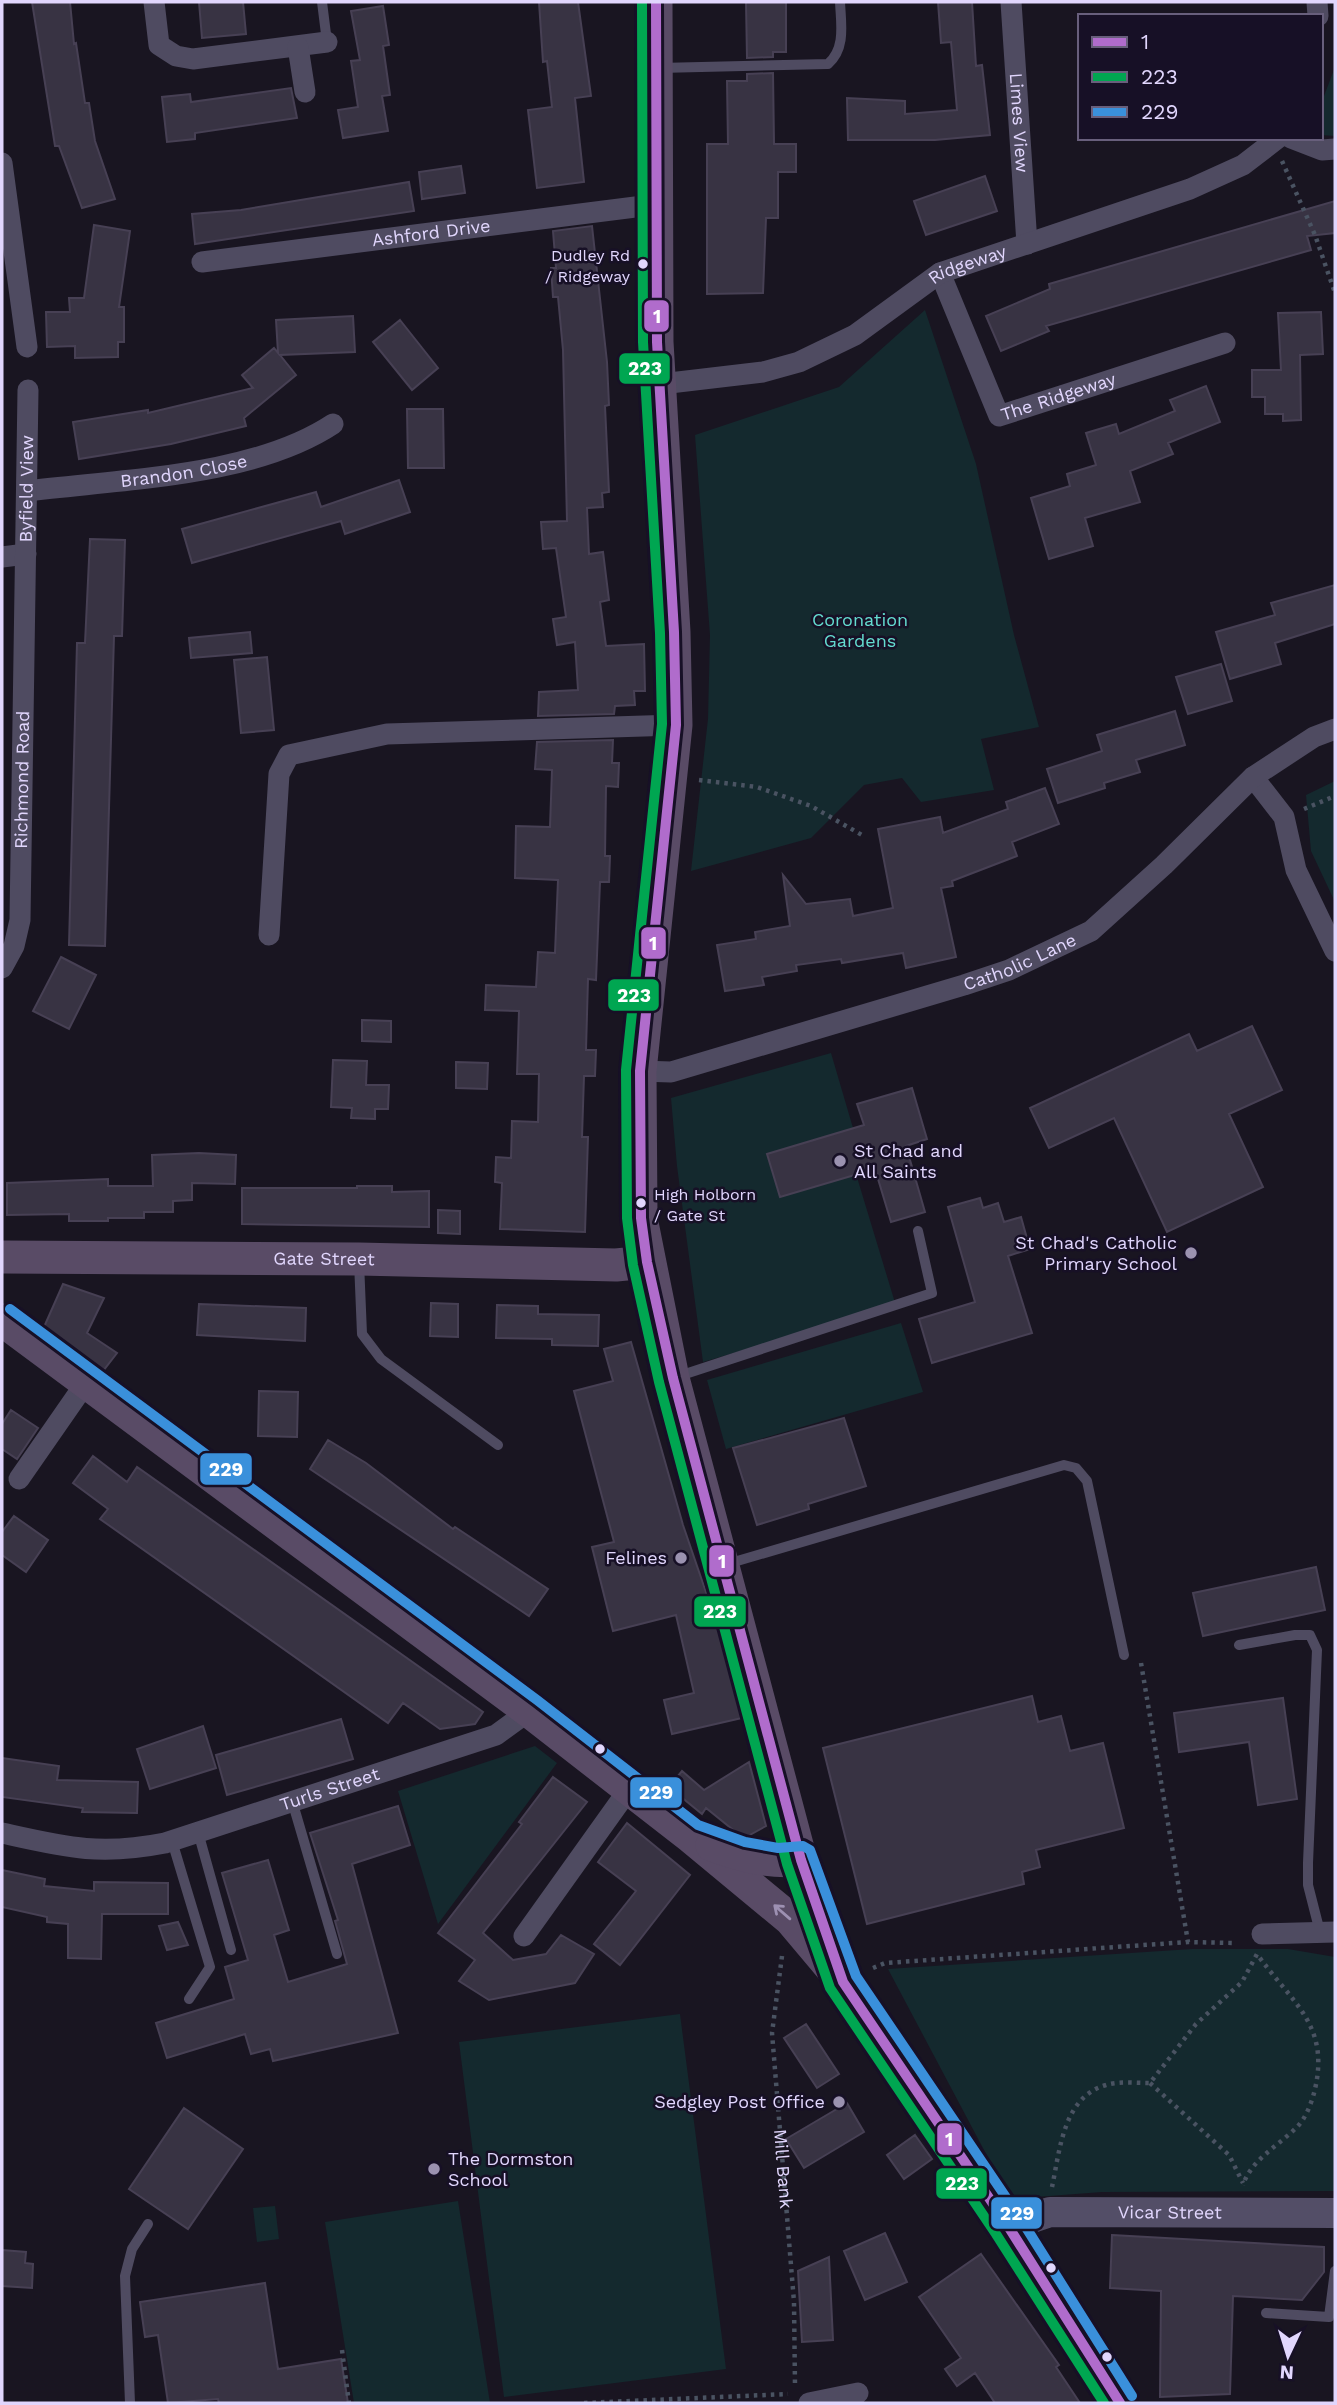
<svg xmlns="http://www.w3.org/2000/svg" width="1337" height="2405" font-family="'Work Sans',sans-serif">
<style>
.green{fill:#14292e}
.building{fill:#383343;stroke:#474054;stroke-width:2}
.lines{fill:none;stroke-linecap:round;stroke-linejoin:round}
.path{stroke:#4a5362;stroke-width:4.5;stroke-dasharray:3.5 5;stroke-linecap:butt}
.lane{stroke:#4f4b61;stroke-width:10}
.street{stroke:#4f4b61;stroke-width:21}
.secondary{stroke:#534e67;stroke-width:30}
.primary{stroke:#594b66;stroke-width:33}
.bus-1-casing{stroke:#171026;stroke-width:16}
.bus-2-casing{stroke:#171026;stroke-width:16}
.bus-3-casing{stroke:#171026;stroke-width:16}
.bus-1{stroke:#b06ccc;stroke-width:10}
.bus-2{stroke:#00a651;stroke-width:10}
.bus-3{stroke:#3a90db;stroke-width:10}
.oneway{stroke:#9d90b2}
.bus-dot{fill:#e1d6fd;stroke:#171026;stroke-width:2.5}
.poi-dot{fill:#9b92b0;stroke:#171026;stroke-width:2.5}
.labels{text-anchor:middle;stroke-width:5;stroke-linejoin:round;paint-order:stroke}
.bus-label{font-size:16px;fill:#e1d6fd;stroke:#171026;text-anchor:end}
.street-label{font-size:18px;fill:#e1d6fd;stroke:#171026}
.park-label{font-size:18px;fill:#64dcd0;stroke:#171026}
.poi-label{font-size:18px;fill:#e1d6fd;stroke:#171026;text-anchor:end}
.line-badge{stroke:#171026;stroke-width:2.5}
.badge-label{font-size:19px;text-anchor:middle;font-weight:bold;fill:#fff}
</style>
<rect width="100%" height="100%" fill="#191521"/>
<!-- green -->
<path class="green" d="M 1335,67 L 1335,136 L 1321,135 L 1321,104 Z
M 925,310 L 976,464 L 1014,635 L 1039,727 L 981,739 L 994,790 L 921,802 L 902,778 L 864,785 L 811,838 L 691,871 L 708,719 L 710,635 L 695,435 L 839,387 Z
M 1335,781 L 1335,902 L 1311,851 L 1306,795 Z
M 831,1053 L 853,1128 L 768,1154 L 856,1174 L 896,1306 L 703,1362 L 677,1166 L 671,1098 Z
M 901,1323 L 923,1392 L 726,1449 L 707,1380 Z
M 535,1746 L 557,1763 L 438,1924 L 398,1791 Z
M 1192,1949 L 1288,1949 L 1335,1957 L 1335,2191 L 1102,2192 L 1010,2199 L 888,1969 Z
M 680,2014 L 726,2369 L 504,2397 L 459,2042 Z
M 458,2201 L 490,2403 L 354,2403 L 325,2222 Z
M 275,2206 L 279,2239 L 257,2242 L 253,2208 Z"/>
<!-- building -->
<path class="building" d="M 32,2 L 70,2 L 74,44 L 76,43 L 85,103 L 89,103 L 95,141 L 115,199 L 82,208 L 59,146 L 55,146 Z
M 199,2 L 243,2 L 246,34 L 202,38 Z
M 539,2 L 578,2 L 591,96 L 575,98 L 584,182 L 537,188 L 528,110 L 552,107 L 547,61 L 543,62 Z
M 746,2 L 786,2 L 786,52 L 773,52 L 773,57 L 747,58 Z
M 938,2 L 972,2 L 976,66 L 982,65 L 990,135 L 935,140 L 848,140 L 847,98 L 905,101 L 905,114 L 957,110 L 951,42 L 941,43 Z
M 383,6 L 389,45 L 383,46 L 390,95 L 382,96 L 388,131 L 343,138 L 338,110 L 358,107 L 351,61 L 360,60 L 351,11 Z
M 773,73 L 774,144 L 796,144 L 796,172 L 778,172 L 778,218 L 766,218 L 763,293 L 707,294 L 707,144 L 728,144 L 727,81 L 747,81 L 747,74 Z
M 291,88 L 297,118 L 195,133 L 195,139 L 167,142 L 162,97 L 190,94 L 191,102 Z
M 461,166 L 465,193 L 422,199 L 419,172 Z
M 985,176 L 997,211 L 926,235 L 914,201 Z
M 409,182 L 414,211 L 195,244 L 192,214 L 241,210 Z
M 1335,201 L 1335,233 L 1307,236 L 1311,250 L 1046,326 L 1049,331 L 1001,351 L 986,316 L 1050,289 L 1049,284 Z
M 94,225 L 130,231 L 119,307 L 124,307 L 124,342 L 118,342 L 118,357 L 75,358 L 75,346 L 47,347 L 46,312 L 70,312 L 69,298 L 84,298 Z
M 592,226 L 607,362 L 609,405 L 605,406 L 609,492 L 602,493 L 603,507 L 587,508 L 589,554 L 603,552 L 609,600 L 600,602 L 606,646 L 644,644 L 645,691 L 634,691 L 635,705 L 615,706 L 614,714 L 538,716 L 539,692 L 578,690 L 575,642 L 557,645 L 553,619 L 566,617 L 556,548 L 543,549 L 541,522 L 567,521 L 563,350 L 558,297 L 553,297 L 551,268 L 556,268 L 553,231 Z
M 1321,312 L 1323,354 L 1300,355 L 1301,420 L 1283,421 L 1283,414 L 1265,414 L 1265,397 L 1252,397 L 1252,370 L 1281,370 L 1278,313 Z
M 353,316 L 355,352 L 280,355 L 296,375 L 244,418 L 246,426 L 171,444 L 79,459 L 73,422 L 148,410 L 148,413 L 253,388 L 242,375 L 274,348 L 278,353 L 276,320 Z
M 400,320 L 438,368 L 412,390 L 373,342 Z
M 1206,386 L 1220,422 L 1168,443 L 1173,454 L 1130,471 L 1140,502 L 1085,518 L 1093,546 L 1049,559 L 1031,498 L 1070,486 L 1067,474 L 1096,465 L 1086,433 L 1116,424 L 1119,434 L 1175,411 L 1170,400 Z
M 407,409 L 443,409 L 444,468 L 408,468 Z
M 399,480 L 410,512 L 345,534 L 341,521 L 192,563 L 182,529 L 316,492 L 321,507 Z
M 90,539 L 125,540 L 122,636 L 114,636 L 105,946 L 69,945 L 77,643 L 85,643 Z
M 1335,585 L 1335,624 L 1275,643 L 1281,664 L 1230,679 L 1216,632 L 1275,615 L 1271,603 Z
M 250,632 L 252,653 L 191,658 L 189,638 Z
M 267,657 L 274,730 L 241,733 L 234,660 Z
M 1221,664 L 1232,701 L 1188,714 L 1176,677 Z
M 1175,711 L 1185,745 L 1136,760 L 1140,772 L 1104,783 L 1105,788 L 1058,803 L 1047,769 L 1102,751 L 1097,735 Z
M 613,740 L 612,763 L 619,763 L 618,787 L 606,786 L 605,856 L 610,856 L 609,882 L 600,882 L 596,980 L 588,979 L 586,1050 L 596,1050 L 595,1076 L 584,1076 L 582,1137 L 588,1137 L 585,1232 L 500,1229 L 502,1183 L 495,1182 L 496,1157 L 511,1158 L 512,1121 L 538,1122 L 539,1074 L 517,1074 L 519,1011 L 485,1010 L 486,985 L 536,987 L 538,952 L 555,953 L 558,880 L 515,878 L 516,826 L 550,827 L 552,770 L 535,769 L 537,742 Z
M 1045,788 L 1059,824 L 1012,842 L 1017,856 L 952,881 L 953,886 L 941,888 L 956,957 L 906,968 L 903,953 L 842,963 L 841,959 L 796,965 L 797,971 L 762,977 L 764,985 L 725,991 L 717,945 L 756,939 L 755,932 L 790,926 L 783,875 L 806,904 L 850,899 L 853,916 L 893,908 L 878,829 L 940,817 L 943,833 L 1008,809 L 1006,802 Z
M 61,957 L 96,975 L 69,1029 L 33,1011 Z
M 362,1020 L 391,1021 L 391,1042 L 362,1041 Z
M 1252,1026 L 1282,1090 L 1229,1114 L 1263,1187 L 1167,1232 L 1114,1118 L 1049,1148 L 1030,1108 L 1189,1034 L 1197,1051 Z
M 333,1060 L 367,1061 L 366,1085 L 389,1085 L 388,1109 L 375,1109 L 375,1119 L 351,1118 L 352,1108 L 331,1107 Z
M 456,1062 L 488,1063 L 487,1089 L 456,1088 Z
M 912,1088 L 927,1139 L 906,1146 L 925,1212 L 891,1222 L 875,1169 L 780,1197 L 767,1154 L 864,1125 L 857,1104 Z
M 199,1153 L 236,1155 L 235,1184 L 192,1183 L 192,1200 L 173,1201 L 173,1212 L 144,1212 L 144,1218 L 108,1218 L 108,1221 L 69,1221 L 69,1214 L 7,1215 L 7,1183 L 108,1179 L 108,1186 L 153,1186 L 152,1155 Z
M 357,1186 L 392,1186 L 392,1192 L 429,1191 L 429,1227 L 242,1224 L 242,1188 L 357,1188 Z
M 980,1198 L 983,1208 L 998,1203 L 1004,1222 L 1021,1217 L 1030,1249 L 1008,1256 L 1032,1333 L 932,1363 L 919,1319 L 975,1302 L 948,1207 Z
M 438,1210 L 460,1211 L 460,1234 L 438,1233 Z
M 63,1284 L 104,1298 L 87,1333 L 117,1353 L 103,1371 L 44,1327 Z
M 431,1303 L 458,1304 L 458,1337 L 430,1336 Z
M 199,1304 L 306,1308 L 305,1341 L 197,1335 Z
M 497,1305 L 538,1306 L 538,1314 L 599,1315 L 598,1346 L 552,1345 L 552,1339 L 496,1338 Z
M 631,1342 L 683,1525 L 722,1639 L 742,1718 L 672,1734 L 664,1700 L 694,1693 L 676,1615 L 613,1631 L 592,1547 L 614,1542 L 574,1391 L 613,1381 L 604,1349 Z
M 259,1391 L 298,1392 L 297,1437 L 258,1436 Z
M 11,1410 L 38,1428 L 17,1459 L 2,1449 L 2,1424 Z
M 844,1418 L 866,1486 L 808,1504 L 809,1509 L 757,1525 L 733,1448 Z
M 328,1440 L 366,1463 L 453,1529 L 455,1527 L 548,1589 L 529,1616 L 310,1469 Z
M 93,1456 L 127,1482 L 137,1467 L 483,1712 L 475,1724 L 440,1729 L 403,1703 L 388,1723 L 100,1519 L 108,1509 L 73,1483 Z
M 14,1516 L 48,1540 L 26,1572 L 2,1555 L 2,1532 Z
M 1316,1567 L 1325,1610 L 1203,1636 L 1193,1593 Z
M 1032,1696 L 1038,1722 L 1061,1716 L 1070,1751 L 1103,1743 L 1124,1828 L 1036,1850 L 1040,1867 L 1022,1872 L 1024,1884 L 867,1924 L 823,1748 Z
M 1283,1698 L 1297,1799 L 1258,1805 L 1249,1742 L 1179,1752 L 1174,1713 Z
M 341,1719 L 353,1759 L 227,1795 L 216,1755 Z
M 203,1726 L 216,1768 L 150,1789 L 137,1749 Z
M 2,1758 L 59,1766 L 57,1780 L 138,1782 L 137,1813 L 82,1812 L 83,1808 L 2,1797 Z
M 749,1762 L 766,1826 L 748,1836 L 737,1833 L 706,1808 L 702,1814 L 669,1787 L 682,1771 L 704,1790 Z
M 553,1777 L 587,1802 L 483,1933 L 513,1960 L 546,1954 L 561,1935 L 594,1954 L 575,1983 L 489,2000 L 459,1981 L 475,1960 L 438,1933 L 522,1824 L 519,1822 Z
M 398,1806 L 410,1845 L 352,1864 L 398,2033 L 273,2061 L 270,2049 L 251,2054 L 245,2034 L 167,2058 L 156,2023 L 234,1999 L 225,1967 L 248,1960 L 222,1873 L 268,1860 L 289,1930 L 274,1935 L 288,1982 L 347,1964 L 335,1921 L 338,1920 L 310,1833 Z
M 627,1823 L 690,1875 L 620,1965 L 594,1944 L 636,1891 L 598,1862 Z
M 2,1870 L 45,1879 L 44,1886 L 94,1891 L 94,1882 L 168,1883 L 168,1914 L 102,1914 L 101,1959 L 68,1958 L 68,1924 L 47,1922 L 47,1917 L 2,1907 Z
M 178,1922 L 188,1945 L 167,1950 L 159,1926 Z
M 806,2024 L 839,2074 L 817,2088 L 784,2038 Z
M 847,2103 L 864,2132 L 804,2168 L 786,2139 Z
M 184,2108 L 243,2149 L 188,2229 L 129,2189 Z
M 915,2135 L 932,2159 L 904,2179 L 887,2155 Z
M 885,2233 L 907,2282 L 865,2300 L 844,2251 Z
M 1112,2235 L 1324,2247 L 1324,2272 L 1302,2300 L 1233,2296 L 1230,2394 L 1160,2397 L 1161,2291 L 1110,2288 Z
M 2,2250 L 26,2252 L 25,2263 L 33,2264 L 32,2288 L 2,2286 Z
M 981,2254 L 1059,2365 L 1056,2367 L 1080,2403 L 995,2403 L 975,2373 L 957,2386 L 945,2369 L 961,2358 L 919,2297 Z
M 829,2257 L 833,2340 L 802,2342 L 798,2271 Z
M 265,2283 L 278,2369 L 341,2359 L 348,2403 L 219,2403 L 218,2399 L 168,2403 L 158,2335 L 145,2337 L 140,2302 Z"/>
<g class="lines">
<!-- path -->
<g class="path">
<path d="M 1282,161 L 1315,235 L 1335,293"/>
<path d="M 699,780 L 757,787 L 811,806 L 862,835"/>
<path d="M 1304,809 L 1335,796"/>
<path d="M 1141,1663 L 1188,1942"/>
<path id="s1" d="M 782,1956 L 772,2033 L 794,2302 L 795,2386"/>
<path d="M 873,1968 L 885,1963 L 1188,1942 L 1234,1943"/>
<path d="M 1150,2083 L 1229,2155 L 1243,2183"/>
<path d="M 1052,2187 C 1060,2150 1063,2097 1106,2085 C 1119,2081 1136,2083 1150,2083 L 1196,2024 L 1242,1982 L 1257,1954 C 1291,2002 1330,2024 1315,2089 C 1312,2102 1306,2118 1297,2127 C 1278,2146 1251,2160 1243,2185"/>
<path d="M 342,2350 L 349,2403"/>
<path d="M 584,2403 L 788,2394"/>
</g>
<!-- lane -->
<path class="lane" d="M 322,2 L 327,42
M 659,68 L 828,64 C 846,48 841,24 840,2
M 359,1262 L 362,1334 L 381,1359 L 498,1445
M 676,1377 L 932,1293 L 918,1231
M 727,1564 L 1064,1465 L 1076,1468 L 1087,1481 L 1124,1655
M 1239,1645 L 1295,1635 L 1310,1635 L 1317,1650 L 1308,1863 L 1308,1885 L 1320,1932
M 293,1804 L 337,1954
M 198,1832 L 231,1950
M 172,1841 L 210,1967 L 189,1999
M 1266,2313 L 1329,2317 L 1335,2271
M 130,2403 L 125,2276 L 132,2249 L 148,2224"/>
<!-- street -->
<g class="street">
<path d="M 154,2 L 159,45 L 176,56 L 193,59 L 327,42"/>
<path id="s2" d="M 1011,2 L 1027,244"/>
<path d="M 1317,2 L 1318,16"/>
<path d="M 298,47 L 305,92"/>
<path d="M 1291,138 L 1322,150 L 1335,149"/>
<path d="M 2,163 L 27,347"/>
<path id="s3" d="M 202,262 L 659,204"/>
<path id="s4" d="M 940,273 L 999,416 L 1225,343"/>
<path id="s5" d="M 661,384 L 763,372 L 799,362 L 855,335 L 940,273 L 1190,189 L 1243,165 L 1278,138"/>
<path id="s6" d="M 27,491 C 122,479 253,477 333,424"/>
<path d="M 2,557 L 26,554"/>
<path d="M 1253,777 L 1284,817 L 1296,870 L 1335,951"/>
<path d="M 269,935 L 279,774 L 289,755 L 387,734 L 676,725"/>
<path id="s7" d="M 2,968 L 14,946 L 20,920 L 28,390"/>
<path id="s8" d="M 640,1071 L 671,1072 L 964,985 L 1009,970 L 1091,931 L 1164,865 L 1253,777 L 1314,737 L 1335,729"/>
<path d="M 19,1479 L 85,1384"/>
<path id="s9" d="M 2,1833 C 65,1847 99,1856 165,1843 L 496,1735 L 529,1711"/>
<path d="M 1262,1934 L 1335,1932"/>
<path d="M 524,1936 L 629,1789"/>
<path d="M 809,2403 L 858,2393"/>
</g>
<!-- secondary -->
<path class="secondary" id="s10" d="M 1008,2226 L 1050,2212 L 1335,2213"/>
<!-- primary -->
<g class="primary">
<path d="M 656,2 L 657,342 L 674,632 L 676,725 L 640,1071 L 641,1218 L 673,1378 L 801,1860 L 843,1982"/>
<path id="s11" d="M 2,1257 L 359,1259 L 616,1265 L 647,1262"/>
<path d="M 2,1320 L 529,1711 L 691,1837 L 790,1919 L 843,1982 L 1008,2226 L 1120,2403"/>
<path d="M 712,1845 C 742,1856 769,1863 801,1860"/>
</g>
<defs>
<path id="bus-1" d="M 656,2 L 657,342 L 674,632 L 676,725 L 640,1071 L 641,1218 L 647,1262 L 673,1378 L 801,1860 L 843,1982 L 1008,2226 L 1120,2403"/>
<path id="bus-2" d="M 642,2 L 643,342 L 660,633 L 662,724 L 626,1070 L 627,1218 L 633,1265 L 659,1382 L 787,1864 L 830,1988 L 996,2234 L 1104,2403"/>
<path id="bus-3" d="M 10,1309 L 537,1700 L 698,1825 L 745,1842 L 778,1848 L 803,1846 L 810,1850 L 856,1976 L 1020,2218 L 1132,2396"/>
</defs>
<!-- bus-1 casing -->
<use href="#bus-1" class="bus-1-casing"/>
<!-- bus-2 casing -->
<use href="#bus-2" class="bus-2-casing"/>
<!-- bus-3 casing -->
<use href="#bus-3" class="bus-3-casing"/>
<!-- bus-1 -->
<use href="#bus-1" class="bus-1"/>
<!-- bus-2 -->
<use href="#bus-2" class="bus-2"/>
<!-- bus-3 -->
<use href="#bus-3" class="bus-3"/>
</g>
<!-- one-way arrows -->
<defs><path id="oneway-shaft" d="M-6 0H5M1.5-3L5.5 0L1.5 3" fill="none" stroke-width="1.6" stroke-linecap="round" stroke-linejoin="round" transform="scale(1.75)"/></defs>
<use class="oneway" href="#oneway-shaft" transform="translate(782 1912) rotate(-139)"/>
<!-- markers -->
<g class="bus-dot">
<circle cx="643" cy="264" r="6"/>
<circle cx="641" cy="1203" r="6"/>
<circle cx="600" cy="1749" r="6"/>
<circle cx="1051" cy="2268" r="6"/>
<circle cx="1107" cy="2357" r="6"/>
</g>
<g class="poi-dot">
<circle cx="840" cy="1161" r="7"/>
<circle cx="1191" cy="1253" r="7"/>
<circle cx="681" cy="1558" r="7"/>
<circle cx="839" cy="2102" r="7"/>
<circle cx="434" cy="2169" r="7"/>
</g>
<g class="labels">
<!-- bus labels -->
<g class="bus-label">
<text x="630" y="261">Dudley Rd<tspan x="630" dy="21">/ Ridgeway</tspan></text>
<text x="654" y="1200" text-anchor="start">High Holborn<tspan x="654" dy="21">/ Gate St</tspan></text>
</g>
<!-- street labels -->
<g class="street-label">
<text dy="6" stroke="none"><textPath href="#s2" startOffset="121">Limes View</textPath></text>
<text dy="6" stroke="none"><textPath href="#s3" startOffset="231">Ashford Drive</textPath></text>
<text dy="6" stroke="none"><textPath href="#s5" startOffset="336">Ridgeway</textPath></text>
<text dy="6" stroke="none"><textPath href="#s4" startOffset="217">The Ridgeway</textPath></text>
<text dy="6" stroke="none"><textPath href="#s6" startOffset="158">Brandon Close</textPath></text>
<text dy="6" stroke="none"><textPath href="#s7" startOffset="483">Byfield View</textPath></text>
<text dy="6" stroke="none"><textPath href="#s7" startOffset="192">Richmond Road</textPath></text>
<text dy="6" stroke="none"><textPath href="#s8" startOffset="397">Catholic Lane</textPath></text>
<text dy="6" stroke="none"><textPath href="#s11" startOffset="322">Gate Street</textPath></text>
<text dy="6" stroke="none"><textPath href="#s9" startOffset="338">Turls Street</textPath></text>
<text dy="6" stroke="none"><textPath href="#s1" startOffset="214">Mill Bank</textPath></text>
<text dy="6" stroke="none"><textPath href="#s10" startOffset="164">Vicar Street</textPath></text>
</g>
<!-- park labels -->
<g class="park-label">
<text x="860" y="626">Coronation<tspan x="860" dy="21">Gardens</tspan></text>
</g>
<!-- poi labels -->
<g class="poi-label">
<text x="854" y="1157" text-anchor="start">St Chad and<tspan x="854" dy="21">All Saints</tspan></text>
<text x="1177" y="1249">St Chad's Catholic<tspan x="1177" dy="21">Primary School</tspan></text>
<text x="667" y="1564">Felines</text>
<text x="825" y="2108">Sedgley Post Office</text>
<text x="448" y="2165" text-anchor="start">The Dormston<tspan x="448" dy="21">School</tspan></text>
</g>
</g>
<g class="line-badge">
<rect x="643" y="299" width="27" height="34" rx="7" fill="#b06ccc"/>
<rect x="618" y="352" width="53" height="33" rx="7" fill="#00a651"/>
<rect x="640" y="926" width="27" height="34" rx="7" fill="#b06ccc"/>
<rect x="607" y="978" width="53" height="34" rx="7" fill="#00a651"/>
<rect x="199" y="1452" width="54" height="34" rx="7" fill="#3a90db"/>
<rect x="708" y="1544" width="27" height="34" rx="7" fill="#b06ccc"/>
<rect x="693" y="1595" width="54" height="33" rx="7" fill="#00a651"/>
<rect x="629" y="1776" width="54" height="33" rx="7" fill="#3a90db"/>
<rect x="936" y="2122" width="27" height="34" rx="7" fill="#b06ccc"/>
<rect x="935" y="2167" width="53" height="33" rx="7" fill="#00a651"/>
<rect x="990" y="2196" width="53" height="34" rx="7" fill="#3a90db"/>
</g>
<g class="badge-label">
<text x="657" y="323">1</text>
<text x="645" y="375">223</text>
<text x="653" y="950">1</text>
<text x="634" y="1002">223</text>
<text x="226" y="1476">229</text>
<text x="722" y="1568">1</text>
<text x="720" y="1618">223</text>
<text x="656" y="1799">229</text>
<text x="949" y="2146">1</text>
<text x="962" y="2190">223</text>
<text x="1017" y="2220">229</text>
</g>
<!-- border -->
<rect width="1337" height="2405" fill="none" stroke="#e1d6fd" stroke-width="7"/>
<!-- legend -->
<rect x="1078" y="14" width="245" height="126" fill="#171026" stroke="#685f7c" stroke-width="2"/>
<rect x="1092" y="37" width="35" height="10" fill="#b06ccc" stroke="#685f7c" stroke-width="2"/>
<text x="1141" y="49" font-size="21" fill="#e1d6fd">1</text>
<rect x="1092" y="72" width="35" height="10" fill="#00a651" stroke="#685f7c" stroke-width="2"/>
<text x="1141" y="84" font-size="21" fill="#e1d6fd">223</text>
<rect x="1092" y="107" width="35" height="10" fill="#3a90db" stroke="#685f7c" stroke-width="2"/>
<text x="1141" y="119" font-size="21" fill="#e1d6fd">229</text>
<!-- north arrow -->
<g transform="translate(1288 2356) rotate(184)" stroke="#171026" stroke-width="5" paint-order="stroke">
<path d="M0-5L12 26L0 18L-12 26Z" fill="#e1d6fd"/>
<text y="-10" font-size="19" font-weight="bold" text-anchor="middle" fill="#e1d6fd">N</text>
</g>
</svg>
